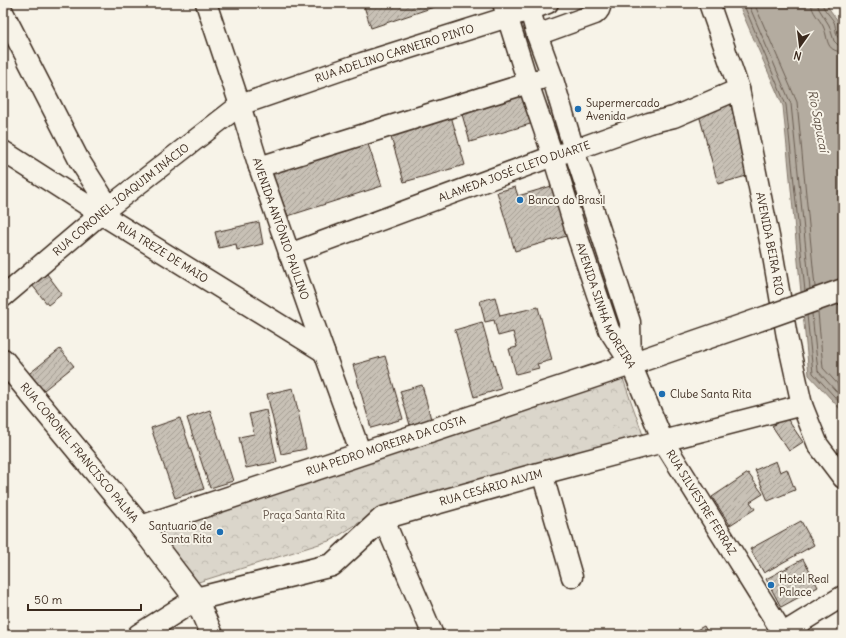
<svg xmlns="http://www.w3.org/2000/svg" width="846" height="638" font-family="Delius,sans-serif">
<style>
.forest{fill:url(#forest-crowns);stroke:#8b8074}
.water{fill:#b4aca0;stroke:#84786c}
.lines{fill:none;stroke-linecap:round;stroke-linejoin:round}
.shore{stroke:#6b5e52;stroke-width:1}
.building{fill:url(#building-hatch);stroke:#3b2a1e}
.minor-casing{stroke:#3b2a1e;stroke-width:23}
.major-casing{stroke:#3b2a1e;stroke-width:25}
.minor{stroke:#f7f3e8;stroke-width:20}
.major{stroke:#f7f3e8;stroke-width:22}
.major-bridge-casing{stroke:#3b2a1e;stroke-width:25;stroke-linecap:butt}
.major-bridge{stroke:#f7f3e8;stroke-width:22}
.poi-dot{fill:#1f6fb2;stroke:#f7f3e8;stroke-width:1.5}
.labels{text-anchor:middle;stroke-width:4;stroke-linejoin:round;paint-order:stroke}
.street-label{font-size:11px;fill:#3b2a1e;stroke:#f7f3e8}
.poi-label{font-size:11px;fill:#3b2a1e;stroke:#f7f3e8;text-anchor:start}
.park-label{font-size:11px;fill:#5b4c41;stroke:#f7f3e8}
.water-label{font-size:12px;font-style:italic;fill:#5f5145;stroke:#f7f3e8}
</style>
<defs>
<pattern id="forest-crowns" width="20" height="18" patternUnits="userSpaceOnUse"><rect width="20" height="18" fill="#dbd6cb"/><path d="M2 6a3 3 0 1 1 6 0M12 15a3 3 0 1 1 6 0" fill="none" stroke="#bdb8ae"/></pattern>
<pattern id="building-hatch" width="6" height="6" patternUnits="userSpaceOnUse"><rect width="6" height="6" fill="#c8c1b6"/><path d="M-1 1l2-2M0 6l6-6M5 7l2-2" fill="none" stroke="#a49d93"/></pattern>
</defs>
<rect width="100%" height="100%" fill="#f7f3e8"/>
<filter id="ink" filterUnits="userSpaceOnUse"><feTurbulence type="fractalNoise" baseFrequency=".025" numOctaves="2"/><feDisplacementMap in="SourceGraphic" scale="8" xChannelSelector="R" yChannelSelector="G"/><feConvolveMatrix kernelMatrix="1 2 1 2 8 2 1 2 1" color-interpolation-filters="sRGB"/></filter>
<g filter="url(#ink)">
<!-- forest -->
<path class="forest" d="M 622,376 L 643,435 L 371,515 L 332,540 L 192,584 L 157,531 Z"/>
<!-- water -->
<path class="water" d="M 738,3 L 825,3 L 838,21 L 843,45 L 843,412 L 809,375 L 783,106 Z"/>
<g class="lines">
<!-- shore -->
<path class="shore" d="M 743,3 L 786,105 L 805,291
M 748,3 L 791,104 L 810,289
M 754,3 L 797,102 L 815,287
M 811,3 C 812,13 819,18 823,26 C 829,38 824,51 843,52
M 817,3 L 819,9 L 829,25 L 834,41 L 838,45 L 843,45
M 822,3 C 823,10 831,16 834,22 C 837,29 834,39 843,40
M 818,312 L 823,368 L 843,390
M 812,314 L 818,371 L 843,399
M 807,315 L 813,373 L 843,406"/>
</g>
<!-- building -->
<path class="building" d="M 363,3 L 446,3 L 371,28 Z
M 528,91 L 537,122 L 470,142 L 461,111 Z
M 730,102 L 750,175 L 718,184 L 698,111 Z
M 449,109 L 465,165 L 404,182 L 388,127 Z
M 366,138 L 382,186 L 288,216 L 268,165 Z
M 555,185 L 570,235 L 515,251 L 497,192 L 515,187 L 518,196 Z
M 259,222 L 263,244 L 237,250 L 236,244 L 219,248 L 215,232 Z
M 47,274 L 62,294 L 48,305 L 32,285 Z
M 495,297 L 500,316 L 538,307 L 552,360 L 537,364 L 539,368 L 516,374 L 509,349 L 517,347 L 513,332 L 498,336 L 494,320 L 485,322 L 480,301 Z
M 482,322 L 501,389 L 474,397 L 455,330 Z
M 60,349 L 74,366 L 39,394 L 25,377 Z
M 385,356 L 403,419 L 371,428 L 353,365 Z
M 422,385 L 431,419 L 410,425 L 400,391 Z
M 293,388 L 306,449 L 281,454 L 267,394 Z
M 210,410 L 233,481 L 210,488 L 187,418 Z
M 266,410 L 277,462 L 246,468 L 239,437 L 254,434 L 249,414 Z
M 786,417 L 803,442 L 789,451 L 772,426 Z
M 180,418 L 204,489 L 175,498 L 151,428 Z
M 776,461 L 780,472 L 787,469 L 795,490 L 768,501 L 755,470 Z
M 748,473 L 763,494 L 750,502 L 755,509 L 730,525 L 712,497 Z
M 801,521 L 814,545 L 764,573 L 750,549 Z
M 803,559 L 818,587 L 781,607 L 766,579 Z
M 704,626 L 709,635 L 687,635 Z"/>
<g class="lines">
<defs>
<g id="minor">
<path id="s1" d="M 206,3 L 240,105 L 259,167 L 324,352 L 361,454"/>
<path id="s2" d="M 503,3 L 528,83 L 553,156 L 577,235 L 609,330 L 631,364 L 663,441 L 784,635"/>
<path d="M 528,3 L 537,35 L 552,76 L 574,150 L 630,322 L 631,364"/>
<path id="s3" d="M 709,3 L 739,89 L 773,256 L 787,337 L 802,405 L 818,445 L 843,478"/>
<path d="M 3,12 L 79,160 L 109,207"/>
<path d="M 537,35 L 595,14 C 599,11 601,8 600,3"/>
<path id="s4" d="M 3,151 L 101,214 L 324,352"/>
<path d="M 259,167 L 541,79"/>
<path id="s5" d="M 289,254 L 553,156 L 574,150 L 649,123 L 674,117 L 739,89"/>
<path id="s6" d="M 3,297 L 109,207 L 240,105 L 362,63 L 530,10 L 548,3"/>
<path d="M 663,441 L 802,405"/>
<path d="M 542,473 L 572,577"/>
<path d="M 383,518 L 433,635"/>
<path d="M 780,635 L 843,596"/>
</g>
<g id="major">
<path id="s7" d="M 3,360 L 141,527 L 196,599 L 212,635"/>
<path id="s8" d="M 141,527 L 631,364 L 767,317"/>
<path id="s9" d="M 139,635 L 196,599 L 332,565 L 383,518 L 542,473 L 663,441"/>
</g>
</defs>
<!-- minor casing -->
<use href="#minor" class="minor-casing"/>
<!-- major casing -->
<use href="#major" class="major-casing"/>
<!-- minor -->
<use href="#minor" class="minor"/>
<!-- major -->
<use href="#major" class="major"/>
<defs>
<path id="major-bridge" d="M 767,317 L 843,290"/>
</defs>
<!-- major-bridge casing -->
<use href="#major-bridge" class="major-bridge-casing"/>
<!-- major-bridge -->
<use href="#major-bridge" class="major-bridge"/>
</g>
</g>
<!-- markers -->
<g class="poi-dot">
<circle cx="578" cy="109" r="4"/>
<circle cx="520" cy="200" r="4"/>
<circle cx="662" cy="394" r="4"/>
<circle cx="220" cy="532" r="4"/>
<circle cx="771" cy="585" r="4"/>
</g>
<g class="labels">
<!-- street labels -->
<g class="street-label">
<text dy="4" stroke="none"><textPath href="#s6" startOffset="468">RUA ADELINO CARNEIRO PINTO</textPath></text>
<text dy="4" stroke="none"><textPath href="#s5" startOffset="240">ALAMEDA JOSÉ CLETO DUARTE</textPath></text>
<text dy="4" stroke="none"><textPath href="#s6" startOffset="153">RUA CORONEL JOAQUIM INÁCIO</textPath></text>
<text dy="4" stroke="none"><textPath href="#s1" startOffset="238">AVENIDA ANTÔNIO PAULINO</textPath></text>
<text dy="4" stroke="none"><textPath href="#s3" startOffset="249">AVENIDA BEIRA RIO</textPath></text>
<text dy="4" stroke="none"><textPath href="#s4" startOffset="189">RUA TREZE DE MAIO</textPath></text>
<text dy="4" stroke="none"><textPath href="#s2" startOffset="320">AVENIDA SINHÁ MOREIRA</textPath></text>
<text dy="4" stroke="none"><textPath href="#s8" startOffset="258">RUA PEDRO MOREIRA DA COSTA</textPath></text>
<text dy="4" stroke="none"><textPath href="#s7" startOffset="120">RUA CORONEL FRANCISCO PALMA</textPath></text>
<text dy="4" stroke="none"><textPath href="#s9" startOffset="389">RUA CESÁRIO ALVIM</textPath></text>
<text dy="4" stroke="none"><textPath href="#s2" startOffset="540">RUA SILVESTRE FERRAZ</textPath></text>
</g>
<!-- poi labels -->
<g class="poi-label">
<text x="586" y="107">Supermercado<tspan x="586" dy="13">Avenida</tspan></text>
<text x="528" y="204">Banco do Brasil</text>
<text x="670" y="398">Clube Santa Rita</text>
<text x="212" y="530" text-anchor="end">Santuario de<tspan x="212" dy="13">Santa Rita</tspan></text>
<text x="779" y="583">Hotel Real<tspan x="779" dy="13">Palace</tspan></text>
</g>
<!-- park labels -->
<g class="park-label">
<text x="304" y="519">Praça Santa Rita</text>
</g>
<!-- water labels -->
<g class="water-label">
<text transform="translate(818 121) rotate(79)" y="4">Rio Sapucaí</text>
</g>
</g>
<!-- margin -->
<rect width="846" height="638" fill="none" stroke="#f7f3e8" stroke-width="16"/>
<rect x="8" y="8" width="830" height="622" fill="none" stroke="#3b2a1e" stroke-width="1.5" filter="url(#ink)"/>
<!-- north arrow -->
<g transform="translate(800 46) rotate(194)" stroke="#f7f3e8" stroke-width="3" paint-order="stroke">
<path d="M0-3L7 15L0 10L-7 15Z" fill="#3b2a1e"/>
<text y="-6" font-size="11" font-weight="bold" text-anchor="middle" fill="#3b2a1e">N</text>
</g>
<!-- scale -->
<path d="M28 604v6h113v-6" fill="none" stroke="#3b2a1e" stroke-width="2"/>
<text x="34" y="604" font-size="12" fill="#3b2a1e" stroke="#f7f3e8" stroke-width="3" paint-order="stroke">50 m</text>
</svg>
